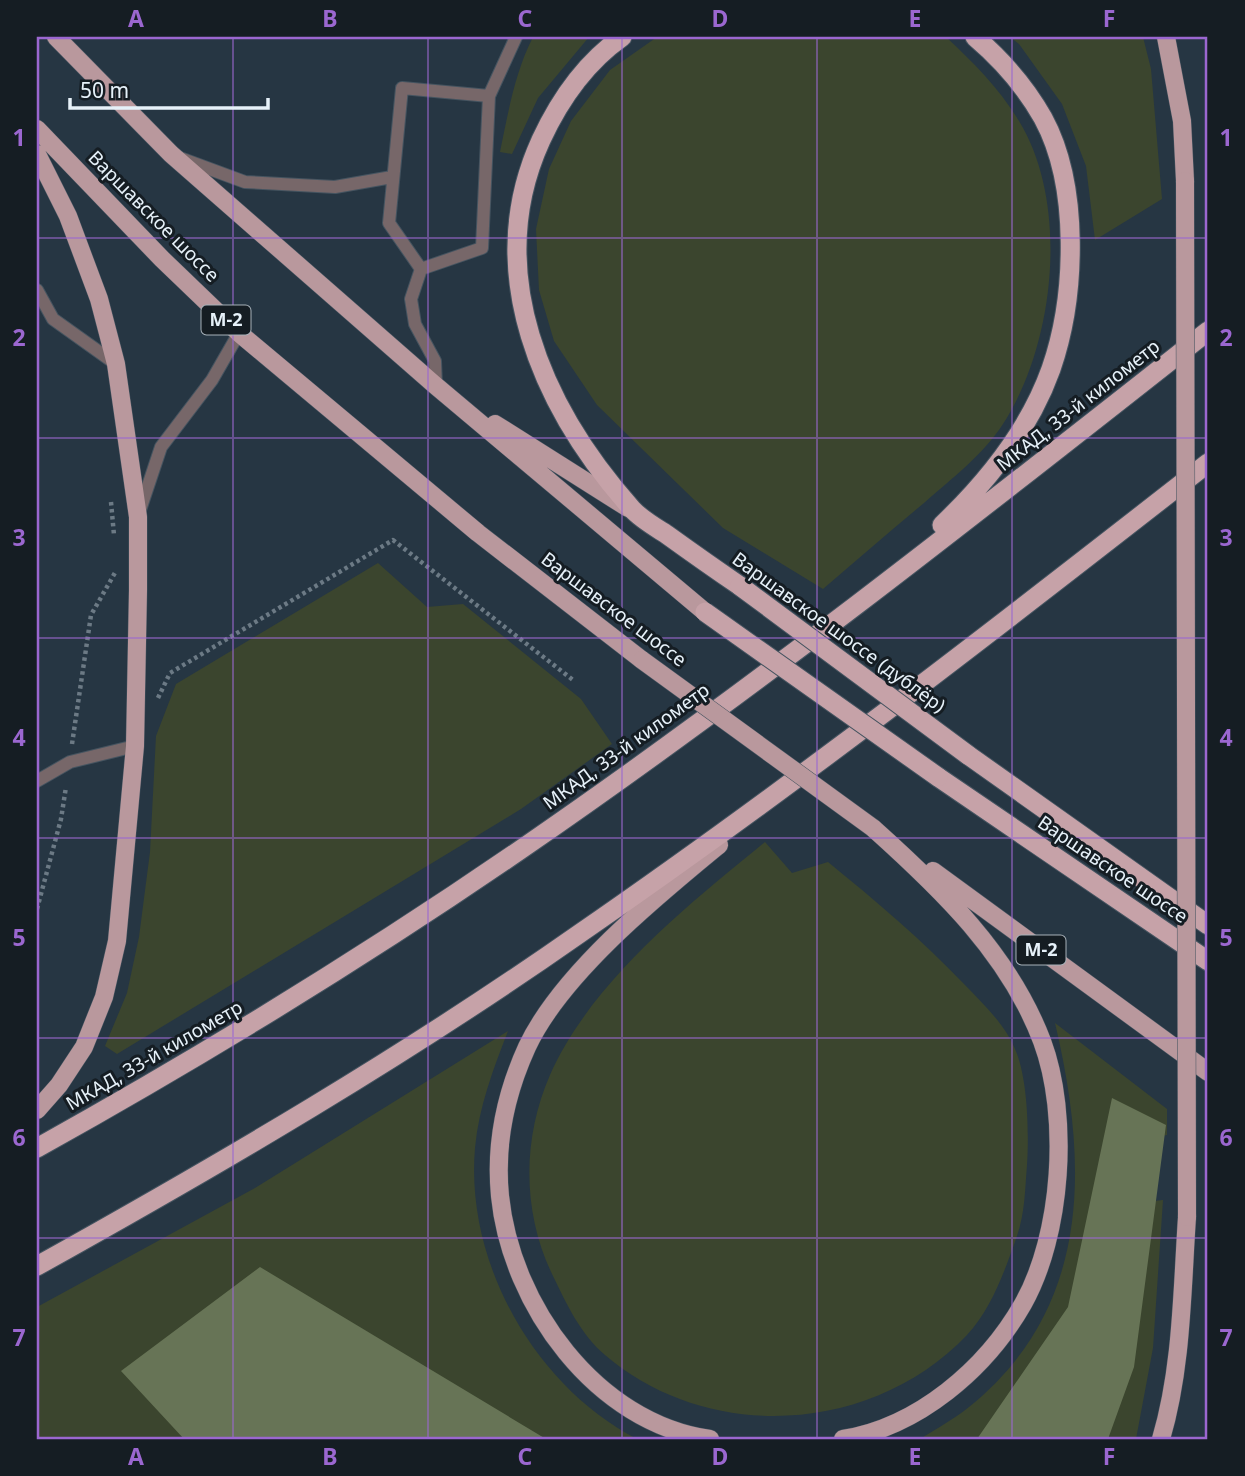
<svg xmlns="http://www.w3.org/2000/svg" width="1245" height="1476" font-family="'Noto Sans',sans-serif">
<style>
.green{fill:#3b452e}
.forest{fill:#677456}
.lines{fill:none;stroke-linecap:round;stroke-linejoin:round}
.service-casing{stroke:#455460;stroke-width:14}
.primary-casing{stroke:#455460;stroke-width:19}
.trunk-casing{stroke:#455460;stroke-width:21}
.path{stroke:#6c7a85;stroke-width:4.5;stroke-dasharray:3.5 3.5;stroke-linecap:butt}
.service{stroke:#776769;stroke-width:12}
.primary{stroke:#b9989d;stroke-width:18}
.trunk{stroke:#c6a2a8;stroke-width:19}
.primary-bridge-casing{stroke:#455460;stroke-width:19;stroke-linecap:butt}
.trunk-bridge-casing{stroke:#455460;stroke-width:21;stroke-linecap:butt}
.primary-bridge{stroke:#b9989d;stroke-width:18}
.trunk-bridge{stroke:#c6a2a8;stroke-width:19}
.grid{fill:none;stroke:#9b67d0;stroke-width:2;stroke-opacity:0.55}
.labels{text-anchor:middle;stroke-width:6;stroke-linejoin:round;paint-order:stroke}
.shield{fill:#151d23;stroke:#a7b1b9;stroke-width:2}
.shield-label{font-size:18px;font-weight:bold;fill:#e6f1f9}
.street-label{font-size:19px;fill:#e6f1f9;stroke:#151d23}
.neatline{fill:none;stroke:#9b67d0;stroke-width:2.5}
.grid-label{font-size:23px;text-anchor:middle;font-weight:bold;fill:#9b67d0}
</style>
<rect width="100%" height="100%" fill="#263643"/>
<!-- green -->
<path class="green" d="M 533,37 L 589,37 L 538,98 L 512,154 L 500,152 C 508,113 515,72 533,37 Z
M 657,37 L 946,37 C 974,63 999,88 1019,121 C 1070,204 1055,344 1003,424 C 983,455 951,479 924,503 C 890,531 857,560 823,589 L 723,528 L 597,405 L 554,341 L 539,290 L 536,229 L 549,169 L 571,121 L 610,70 Z
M 1010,37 L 1143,37 L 1151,69 L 1162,199 L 1095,240 L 1086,166 L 1062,104 L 1019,44 Z
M 378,563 L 427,607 L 463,604 L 581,699 L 612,744 L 521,809 L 117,1054 L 105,1046 L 127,993 L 139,937 L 150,852 L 156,736 L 176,684 Z
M 765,842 L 792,873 L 828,862 C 876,901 922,940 965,985 C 985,1006 1007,1026 1017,1054 C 1028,1084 1029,1134 1027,1165 C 1025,1189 1025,1213 1017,1236 C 1005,1270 992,1308 967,1335 C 873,1434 709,1444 605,1355 C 581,1335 566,1303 553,1276 C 522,1213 522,1139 550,1075 C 591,982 688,905 765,842 Z
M 1055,1023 L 1167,1109 L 1167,1135 L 1141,1140 L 1110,1206 L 1163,1200 L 1153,1348 L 1136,1439 L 920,1439 C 936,1429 954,1419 969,1407 C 1093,1307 1088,1163 1055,1023 Z
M 508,1031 C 493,1070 479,1106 475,1148 C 465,1264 536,1387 637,1439 L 37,1439 L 37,1307 L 255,1188 Z"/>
<!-- forest -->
<path class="forest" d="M 1112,1098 L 1166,1125 L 1134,1367 L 1108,1439 L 977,1439 L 1068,1307 Z
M 260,1267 L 546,1439 L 184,1439 L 121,1371 Z"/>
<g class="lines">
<defs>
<path id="service" d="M 402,88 L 489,96 L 482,248 L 421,269 L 389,223 Z
M 489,96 L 516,37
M 180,158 L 245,182 L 335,187 L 392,177
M 421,269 L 411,299 L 415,324 L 435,361 L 436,386
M 37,290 L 53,319 L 116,364
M 139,513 L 161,447 L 212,380 L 239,333
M 37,781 L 70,762 L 135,746"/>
<path id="primary" d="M 56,37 L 171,154 L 436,386 L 705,612
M 1166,37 L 1182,121 L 1185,181
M 37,129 L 162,259 L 239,333 L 478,533 L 642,660
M 37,154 L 68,216 L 99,299 L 116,364 L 138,517 L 138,590 L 135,746 L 117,941 L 104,997 L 84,1047 L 59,1085 L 37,1110
M 495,424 L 628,508
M 933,871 L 1208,1072
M 710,1439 C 596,1423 511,1305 500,1196 C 495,1145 506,1093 527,1047 C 561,974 657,896 719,845
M 843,1439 C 918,1427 986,1369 1023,1304 C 1062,1235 1070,1116 1042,1041 C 1009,954 941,889 873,828
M 1161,1439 C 1182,1368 1182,1291 1187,1217"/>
<path id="trunk" d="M 622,37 C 585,63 560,99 541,140 C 481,271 542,408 632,509 C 641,519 655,527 666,534 C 691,552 715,569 740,586
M 942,525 C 987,482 1030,428 1051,369 C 1076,297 1080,186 1043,118 C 1025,86 1002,60 975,37
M 968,755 L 1208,925
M 938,777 L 1208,961
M 37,1148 C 202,1056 363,958 520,850 C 757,687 982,509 1208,331
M 37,1266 C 222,1163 405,1056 579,934 C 795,785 1002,624 1208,463"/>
</defs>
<!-- service casing -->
<use href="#service" class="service-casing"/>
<!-- primary casing -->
<use href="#primary" class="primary-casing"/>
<!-- trunk casing -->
<use href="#trunk" class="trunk-casing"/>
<!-- path -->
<path class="path" d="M 111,502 L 114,535
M 158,698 L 170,673 L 393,540 L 573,680
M 72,744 L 91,615 L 116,571
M 37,909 L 61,819 L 66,787"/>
<!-- service -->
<use href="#service" class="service"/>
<!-- primary -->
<use href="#primary" class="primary"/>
<!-- trunk -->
<use href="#trunk" class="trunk"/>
<defs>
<path id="primary-bridge" d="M 1185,181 L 1187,1217
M 642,660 L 873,828"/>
<path id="trunk-bridge" d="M 740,586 L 968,755
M 705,612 L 938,777"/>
</defs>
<!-- primary-bridge casing -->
<use href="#primary-bridge" class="primary-bridge-casing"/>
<!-- trunk-bridge casing -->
<use href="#trunk-bridge" class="trunk-bridge-casing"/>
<!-- primary-bridge -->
<use href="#primary-bridge" class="primary-bridge"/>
<!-- trunk-bridge -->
<use href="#trunk-bridge" class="trunk-bridge"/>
</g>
<!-- grid -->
<path class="grid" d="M 233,37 L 233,1439M 428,37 L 428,1439M 622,37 L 622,1439M 817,37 L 817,1439M 1012,37 L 1012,1439M 37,238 L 1208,238M 37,438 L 1208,438M 37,638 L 1208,638M 37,838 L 1208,838M 37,1038 L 1208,1038M 37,1238 L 1208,1238"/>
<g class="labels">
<!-- shield labels -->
<g class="shield">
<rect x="201.5" y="305.5" width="49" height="29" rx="5"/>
<rect x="1016.5" y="935.5" width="49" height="29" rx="5"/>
</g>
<g class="shield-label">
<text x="226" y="326">М-2</text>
<text x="1041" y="956">М-2</text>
</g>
<!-- street labels -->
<g class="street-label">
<text transform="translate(154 216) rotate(45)" y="7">Варшавское шоссе</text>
<text transform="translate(1078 405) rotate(-38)" y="7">МКАД, 33-й километр</text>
<text transform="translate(614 609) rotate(37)" y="7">Варшавское шоссе</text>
<text transform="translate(839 632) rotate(36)" y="7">Варшавское шоссе (дублёр)</text>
<text transform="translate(626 746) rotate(-36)" y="7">МКАД, 33-й километр</text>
<text transform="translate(1113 869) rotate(34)" y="7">Варшавское шоссе</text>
<text transform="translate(154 1055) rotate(-30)" y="7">МКАД, 33-й километр</text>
</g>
</g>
<!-- border -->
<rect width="1245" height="1476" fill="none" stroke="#151d23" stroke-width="77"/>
<!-- scale -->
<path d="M70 98v10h198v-10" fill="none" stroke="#e6f1f9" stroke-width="3.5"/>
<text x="80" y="98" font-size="21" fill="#e6f1f9" stroke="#151d23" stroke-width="5" paint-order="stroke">50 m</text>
<rect x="38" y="38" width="1168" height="1400" class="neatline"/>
<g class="grid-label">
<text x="136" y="27">A</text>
<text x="330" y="27">B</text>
<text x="525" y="27">C</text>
<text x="720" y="27">D</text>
<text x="915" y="27">E</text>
<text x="1109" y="27">F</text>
<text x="19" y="146">1</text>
<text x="1226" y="146">1</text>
<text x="19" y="346">2</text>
<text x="1226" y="346">2</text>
<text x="19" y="546">3</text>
<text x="1226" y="546">3</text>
<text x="19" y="746">4</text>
<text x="1226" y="746">4</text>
<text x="19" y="946">5</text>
<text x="1226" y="946">5</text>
<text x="19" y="1146">6</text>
<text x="1226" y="1146">6</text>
<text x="19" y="1346">7</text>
<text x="1226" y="1346">7</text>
<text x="136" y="1465">A</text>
<text x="330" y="1465">B</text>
<text x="525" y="1465">C</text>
<text x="720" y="1465">D</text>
<text x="915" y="1465">E</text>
<text x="1109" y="1465">F</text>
</g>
</svg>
